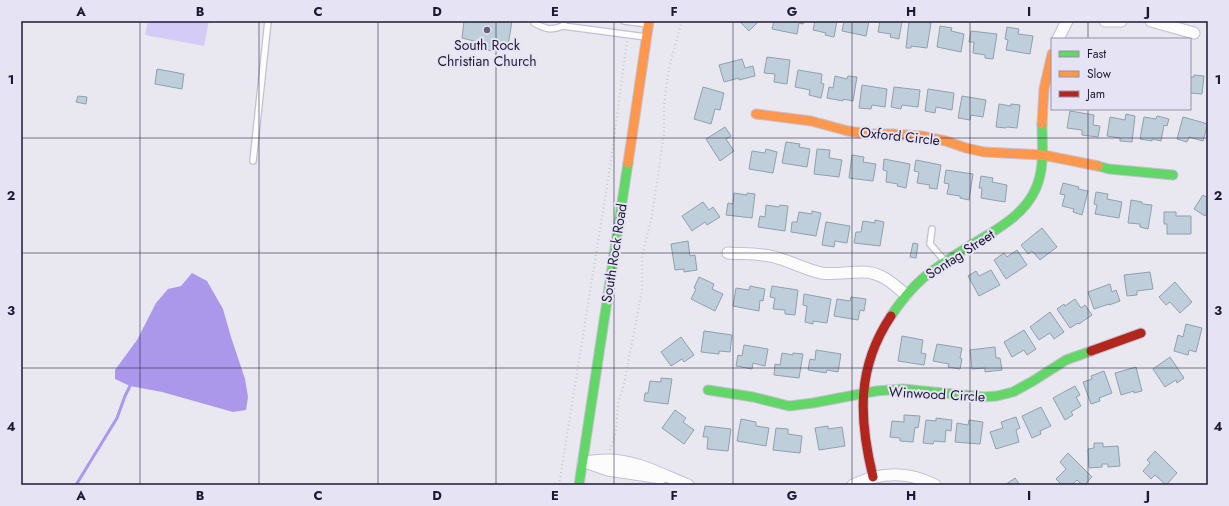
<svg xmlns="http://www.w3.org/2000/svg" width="1229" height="506" font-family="Jost,sans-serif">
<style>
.green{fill:#d4ccf7}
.water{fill:#ac98eb}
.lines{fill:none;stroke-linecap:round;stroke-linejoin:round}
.stream{stroke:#ac98eb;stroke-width:3}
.building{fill:#becfdb;stroke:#8da1ad}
.lane-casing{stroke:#c4c0d2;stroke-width:8}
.street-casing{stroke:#c4c0d2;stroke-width:13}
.fast-casing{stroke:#c4c0d2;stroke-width:11}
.slow-casing{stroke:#c4c0d2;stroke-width:11}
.jam-casing{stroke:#c4c0d2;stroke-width:11}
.path{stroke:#c8c7cd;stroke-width:2;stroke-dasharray:1 3;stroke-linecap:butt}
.lane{stroke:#fcfcfd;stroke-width:5.5}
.street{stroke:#fcfcfd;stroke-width:11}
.fast{stroke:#63d668;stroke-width:9}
.slow{stroke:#ff974d;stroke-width:9}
.jam{stroke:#b3261e;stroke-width:9}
.grid{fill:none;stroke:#1f1835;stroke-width:1;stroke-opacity:0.55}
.poi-dot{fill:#666176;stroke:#e6e4f4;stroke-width:1.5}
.labels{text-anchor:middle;stroke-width:4;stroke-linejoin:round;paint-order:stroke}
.poi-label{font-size:14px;fill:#1f1835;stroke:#e6e4f4}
.street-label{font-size:14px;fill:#1f1835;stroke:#e6e4f4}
.neatline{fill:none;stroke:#1f1835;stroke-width:1.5}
.grid-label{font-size:13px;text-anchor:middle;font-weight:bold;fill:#1f1835}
</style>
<rect width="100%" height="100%" fill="#e9e8f0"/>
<!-- green -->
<path class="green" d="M 148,21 L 209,21 L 204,46 L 145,35 Z"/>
<!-- water -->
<path class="water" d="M 192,273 L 207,281 L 223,309 L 231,337 L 245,379 L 248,397 L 246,410 L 233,412 L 162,392 L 130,386 L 115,379 L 115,370 L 137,340 L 156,303 L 168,289 L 181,286 Z"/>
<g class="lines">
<!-- stream -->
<path class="stream" d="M 76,485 L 117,418 L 125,396 L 130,386"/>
</g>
<!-- building -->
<path class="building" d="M 464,21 L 512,21 L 508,46 L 496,44 L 494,51 L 473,48 L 474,41 L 462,38 Z
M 739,21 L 759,21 L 749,31 Z
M 774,21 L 804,21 L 803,24 L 799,23 L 797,34 L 772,29 Z
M 815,21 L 837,21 L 834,37 L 825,35 L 826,33 L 813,30 Z
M 844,21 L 869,21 L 866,36 L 842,31 Z
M 880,21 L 902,21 L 899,39 L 890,37 L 891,34 L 878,32 Z
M 909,21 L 922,21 L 931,23 L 927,48 L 911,46 L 911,48 L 906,48 Z
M 940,26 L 952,28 L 951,31 L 964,34 L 961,52 L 937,47 Z
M 1007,27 L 1019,29 L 1018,34 L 1033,36 L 1030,54 L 1006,50 L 1008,40 L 1005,39 Z
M 971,31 L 997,34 L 993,59 L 985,58 L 985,55 L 973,53 L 974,42 L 969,42 Z
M 767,57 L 790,60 L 787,84 L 774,82 L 775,74 L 764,73 Z
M 742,59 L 745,68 L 753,66 L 755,76 L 739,80 L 739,78 L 724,82 L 719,65 Z
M 157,69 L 184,74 L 182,89 L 155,84 Z
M 798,70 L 822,74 L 821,83 L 824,84 L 821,98 L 809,95 L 810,90 L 795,87 Z
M 1194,75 L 1204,76 L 1202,94 L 1190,93 L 1190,77 L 1194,77 Z
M 835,76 L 847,79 L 848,76 L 857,77 L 853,101 L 843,99 L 843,101 L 827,98 L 829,87 L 833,88 Z
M 862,85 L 887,89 L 885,107 L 872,105 L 871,109 L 859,108 Z
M 703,87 L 724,93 L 720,110 L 715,109 L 711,124 L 694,119 Z
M 894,87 L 920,90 L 918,107 L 902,105 L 901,109 L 891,107 Z
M 928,89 L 954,93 L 952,110 L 936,107 L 935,113 L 925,111 Z
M 78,96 L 87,97 L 86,104 L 76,102 Z
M 962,96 L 986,100 L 983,117 L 971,115 L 970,120 L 958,118 Z
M 999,104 L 1011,106 L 1011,104 L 1020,105 L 1017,128 L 1007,127 L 1006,128 L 996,127 Z
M 1070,111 L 1094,115 L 1093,125 L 1100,126 L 1098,137 L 1082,135 L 1082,130 L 1067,128 Z
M 1126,114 L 1135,116 L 1132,142 L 1120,141 L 1120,138 L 1107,136 L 1110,117 L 1125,120 Z
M 1157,116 L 1169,119 L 1167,126 L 1164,125 L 1161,141 L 1152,139 L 1152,141 L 1140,139 L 1144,117 L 1156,119 Z
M 1183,117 L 1208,124 L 1203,141 L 1189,137 L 1187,142 L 1177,139 Z
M 725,127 L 731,136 L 726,139 L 734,151 L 720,161 L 706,139 Z
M 786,142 L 800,144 L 799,147 L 810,149 L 807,167 L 782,163 Z
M 766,149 L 777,152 L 773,173 L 749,169 L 752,151 L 765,153 Z
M 817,149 L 830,150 L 829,158 L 842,160 L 839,177 L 814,174 Z
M 852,155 L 864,157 L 863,162 L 876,164 L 873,181 L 849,178 Z
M 884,159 L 910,164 L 906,188 L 897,186 L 898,184 L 886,182 L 887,171 L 883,170 Z
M 916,160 L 941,165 L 937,189 L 929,188 L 930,185 L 917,183 L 919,172 L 914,171 Z
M 946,170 L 973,174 L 969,200 L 960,198 L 960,196 L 947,194 L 949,184 L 944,183 Z
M 981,176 L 993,178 L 992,182 L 1007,185 L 1005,202 L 981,198 L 982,188 L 979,188 Z
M 1063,183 L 1079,187 L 1078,189 L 1088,191 L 1082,215 L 1073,212 L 1074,209 L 1062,206 L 1065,195 L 1060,194 Z
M 1096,192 L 1108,194 L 1107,199 L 1122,202 L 1119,218 L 1095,214 L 1097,205 L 1094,204 Z
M 734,193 L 747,195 L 747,193 L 755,194 L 752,218 L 726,215 L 728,203 L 733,204 Z
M 1203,195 L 1208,198 L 1208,212 L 1205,216 L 1194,209 Z
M 1131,200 L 1142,202 L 1142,204 L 1152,205 L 1148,229 L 1140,227 L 1140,224 L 1128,223 Z
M 703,202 L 709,210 L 713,207 L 720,217 L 707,225 L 705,222 L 692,231 L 682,216 Z
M 766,205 L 779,207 L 780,205 L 788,206 L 785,231 L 758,227 L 760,216 L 765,217 Z
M 812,211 L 821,213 L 816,236 L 791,232 L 792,222 L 797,222 L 799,212 L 812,214 Z
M 1164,212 L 1176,212 L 1176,216 L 1191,216 L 1191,234 L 1167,234 L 1167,224 L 1164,224 Z
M 875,220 L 884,222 L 880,246 L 854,243 L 856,232 L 861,232 L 863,221 L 875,223 Z
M 826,222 L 850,226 L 847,243 L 835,241 L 834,247 L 822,245 Z
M 1042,228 L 1057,247 L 1040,260 L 1032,251 L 1028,254 L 1021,245 Z
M 688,241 L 690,256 L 695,255 L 697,270 L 684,272 L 684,269 L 675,270 L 671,244 Z
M 913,243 L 918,244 L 916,258 L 910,257 Z
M 1017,250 L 1027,265 L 1006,279 L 994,260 L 1004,253 L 1007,257 Z
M 991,270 L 1000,285 L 979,296 L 968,276 L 976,271 L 979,276 Z
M 1150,272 L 1153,289 L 1137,291 L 1137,295 L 1127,296 L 1124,275 Z
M 699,277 L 714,284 L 712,289 L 723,294 L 715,311 L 691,299 L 696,289 L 694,288 Z
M 1175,282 L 1192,302 L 1180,313 L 1170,302 L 1166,305 L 1159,297 Z
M 1110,284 L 1112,292 L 1116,290 L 1120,301 L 1109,305 L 1109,304 L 1094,309 L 1088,292 Z
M 750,286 L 765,289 L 763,301 L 760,300 L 759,311 L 733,306 L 736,288 L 749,290 Z
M 772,286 L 798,290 L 795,315 L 785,314 L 785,310 L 773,309 L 775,298 L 770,297 Z
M 804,294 L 831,299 L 827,323 L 813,321 L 813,324 L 805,322 L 807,306 L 803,305 Z
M 851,297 L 866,299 L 864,311 L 860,310 L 858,320 L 834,316 L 837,299 L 850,301 Z
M 1075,299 L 1081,308 L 1085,305 L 1092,315 L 1079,324 L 1078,323 L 1070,328 L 1057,309 L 1064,304 L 1065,306 Z
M 1050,312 L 1064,332 L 1054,339 L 1050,333 L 1039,340 L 1030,327 Z
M 1186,324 L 1202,328 L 1196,352 L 1189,350 L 1188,355 L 1174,351 L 1178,335 L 1183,337 Z
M 1024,330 L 1036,349 L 1027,355 L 1024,350 L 1012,357 L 1004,342 Z
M 704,331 L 732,335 L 730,352 L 719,351 L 719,354 L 701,352 Z
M 902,336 L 923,340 L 921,353 L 926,354 L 924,365 L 898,361 Z
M 681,337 L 694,355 L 684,362 L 682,359 L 671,366 L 661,352 Z
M 937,344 L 962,348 L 960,358 L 962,359 L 960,369 L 948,367 L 949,364 L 933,361 Z
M 744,345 L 768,349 L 765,366 L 753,363 L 752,369 L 736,366 L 738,355 L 742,356 Z
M 995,347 L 996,358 L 1000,358 L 1002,370 L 985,372 L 985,368 L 972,369 L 970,350 Z
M 816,350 L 841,354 L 838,372 L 827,370 L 826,373 L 808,370 L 810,359 L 815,360 Z
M 782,353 L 793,355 L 793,353 L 803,354 L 799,378 L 774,375 L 775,364 L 780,365 Z
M 1170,357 L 1184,378 L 1177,383 L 1176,380 L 1165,387 L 1153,369 Z
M 1136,367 L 1142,391 L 1134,393 L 1134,391 L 1121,395 L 1115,373 Z
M 1104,371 L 1112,393 L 1099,398 L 1100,401 L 1091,404 L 1083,382 L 1092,379 L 1091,376 Z
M 661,378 L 672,379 L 668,404 L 644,401 L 645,393 L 648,393 L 650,381 L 661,382 Z
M 1075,386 L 1080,395 L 1076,397 L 1081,406 L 1071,412 L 1073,415 L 1065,420 L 1053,398 Z
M 1041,407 L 1051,426 L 1040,431 L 1041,434 L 1032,438 L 1022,416 Z
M 675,410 L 686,418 L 683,422 L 694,430 L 684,444 L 662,428 Z
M 904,415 L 920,416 L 918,428 L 915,427 L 913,442 L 900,441 L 900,438 L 890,437 L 892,421 L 904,422 Z
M 1016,417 L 1020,428 L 1016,430 L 1019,442 L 996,449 L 990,432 L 1003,428 L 1001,422 Z
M 936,418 L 952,420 L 951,431 L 946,430 L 945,442 L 934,441 L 933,444 L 923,443 L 926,420 L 936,421 Z
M 741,419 L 756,422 L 756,426 L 769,428 L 766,446 L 737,441 Z
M 969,420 L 983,422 L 980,444 L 955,442 L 957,423 L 968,425 Z
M 705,426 L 731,429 L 728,451 L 707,449 L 708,437 L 703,437 Z
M 828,426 L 828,429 L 842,427 L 845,446 L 819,450 L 815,428 Z
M 776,428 L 788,429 L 788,434 L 802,436 L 800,453 L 773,450 Z
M 1094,443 L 1103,443 L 1103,447 L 1118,446 L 1120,466 L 1108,467 L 1108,464 L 1102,464 L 1102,467 L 1089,468 L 1088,449 L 1094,448 Z
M 1155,451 L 1177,473 L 1166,485 L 1155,475 L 1151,479 L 1143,471 L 1150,463 L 1147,460 Z
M 1068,453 L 1092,477 L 1084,485 L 1082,485 L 1077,480 L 1072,485 L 1062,485 L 1056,479 L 1066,469 L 1060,462 Z
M 1015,478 L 1020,485 L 1005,485 Z"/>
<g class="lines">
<defs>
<path id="lane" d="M 534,21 L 534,23 C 546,29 550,31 563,26 L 564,21
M 624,21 L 647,24
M 563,26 L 646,37
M 253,161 L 268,21
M 932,229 L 930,244 L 944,260"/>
<path id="street" d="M 1105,21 L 1121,21
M 1151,21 L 1194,33
M 1058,39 L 1067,21
M 728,253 C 743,254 759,253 774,257 C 790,261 804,269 821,273 C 834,275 847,272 861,272 C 879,271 893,283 906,295
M 583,462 C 591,461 600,460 608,460 C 637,460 662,475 688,485
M 588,463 L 608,470 L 661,478
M 853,485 C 880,472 908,471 935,485"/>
<path id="fast" d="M 1098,166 L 1109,169 L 1173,175
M 891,316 C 903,298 917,281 935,269 C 950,258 966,248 981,239 C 1003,226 1026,212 1036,188 C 1045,167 1042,145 1042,124
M 708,390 L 753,397 L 789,406 L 813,403 L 876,391 L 903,389 L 984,397 L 997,396 L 1013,392 L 1033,381 L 1066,360 L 1091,351
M 579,485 L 628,163"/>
<path id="slow" d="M 756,114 L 811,121 L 848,131 L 868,134 L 893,134 L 921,136 L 946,141 L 966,148 L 984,152 L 1043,155 L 1098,166
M 1042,124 L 1044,89 L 1052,54
M 628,163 L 649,21"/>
<path id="jam" d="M 1091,351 L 1141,333
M 873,477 C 859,419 856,368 891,316"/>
</defs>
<!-- lane casing -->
<use href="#lane" class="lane-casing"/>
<!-- street casing -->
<use href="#street" class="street-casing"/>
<!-- fast casing -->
<use href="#fast" class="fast-casing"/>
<!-- slow casing -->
<use href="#slow" class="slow-casing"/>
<!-- jam casing -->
<use href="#jam" class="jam-casing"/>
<!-- path -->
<path class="path" d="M 610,450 L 616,432 L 618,404 L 624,384 L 642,291 L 642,256 L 652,216 L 661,154 L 664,134 L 664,105 L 667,81 L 671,60 L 682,21
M 559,485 L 611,161 L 627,41"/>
<!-- lane -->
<use href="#lane" class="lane"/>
<!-- street -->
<use href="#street" class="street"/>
<!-- fast -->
<use href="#fast" class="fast"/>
<!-- slow -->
<use href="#slow" class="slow"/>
<!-- jam -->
<use href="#jam" class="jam"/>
</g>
<!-- grid -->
<path class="grid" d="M 140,21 L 140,485M 259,21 L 259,485M 378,21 L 378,485M 496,21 L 496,485M 614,21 L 614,485M 733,21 L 733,485M 852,21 L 852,485M 970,21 L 970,485M 1088,21 L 1088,39M 1088,109 L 1088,485M 21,138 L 1208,138M 21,253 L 1208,253M 21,368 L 1208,368"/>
<!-- markers -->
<circle class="poi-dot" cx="487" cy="30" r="4"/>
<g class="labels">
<!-- poi labels -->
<g class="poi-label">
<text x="487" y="50">South Rock<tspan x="487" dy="16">Christian Church</tspan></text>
</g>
<!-- street labels -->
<g class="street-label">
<text transform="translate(900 136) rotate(6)" y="5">Oxford Circle</text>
<text transform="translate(614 253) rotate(-81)" y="5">South Rock Road</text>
<text transform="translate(960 254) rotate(-33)" y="5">Sontag Street</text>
<text transform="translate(937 394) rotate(3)" y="5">Winwood Circle</text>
</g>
</g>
<!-- border -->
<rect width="1229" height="506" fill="none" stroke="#e6e4f4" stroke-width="44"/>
<!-- legend -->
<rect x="1051" y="38" width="140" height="72" fill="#e6e4f4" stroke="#9692a8"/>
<rect x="1059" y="51" width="20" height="6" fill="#63d668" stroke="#9692a8"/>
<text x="1087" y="58" font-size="12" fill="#1f1835">Fast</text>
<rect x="1059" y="71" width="20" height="6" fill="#ff974d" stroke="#9692a8"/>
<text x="1087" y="78" font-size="12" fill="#1f1835">Slow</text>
<rect x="1059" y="91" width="20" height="6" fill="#b3261e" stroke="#9692a8"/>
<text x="1087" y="98" font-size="12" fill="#1f1835">Jam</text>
<rect x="22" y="22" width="1185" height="462" class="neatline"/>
<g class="grid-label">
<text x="81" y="16">A</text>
<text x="200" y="16">B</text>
<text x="318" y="16">C</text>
<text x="437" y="16">D</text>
<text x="555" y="16">E</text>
<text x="674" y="16">F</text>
<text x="792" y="16">G</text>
<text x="911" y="16">H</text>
<text x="1029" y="16">I</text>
<text x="1148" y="16">J</text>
<text x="11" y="84">1</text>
<text x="1218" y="84">1</text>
<text x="11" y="200">2</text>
<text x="1218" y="200">2</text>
<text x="11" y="315">3</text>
<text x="1218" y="315">3</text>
<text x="11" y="431">4</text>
<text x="1218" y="431">4</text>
<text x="81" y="500">A</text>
<text x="200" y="500">B</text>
<text x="318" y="500">C</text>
<text x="437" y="500">D</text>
<text x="555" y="500">E</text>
<text x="674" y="500">F</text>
<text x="792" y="500">G</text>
<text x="911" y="500">H</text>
<text x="1029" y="500">I</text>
<text x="1148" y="500">J</text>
</g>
</svg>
